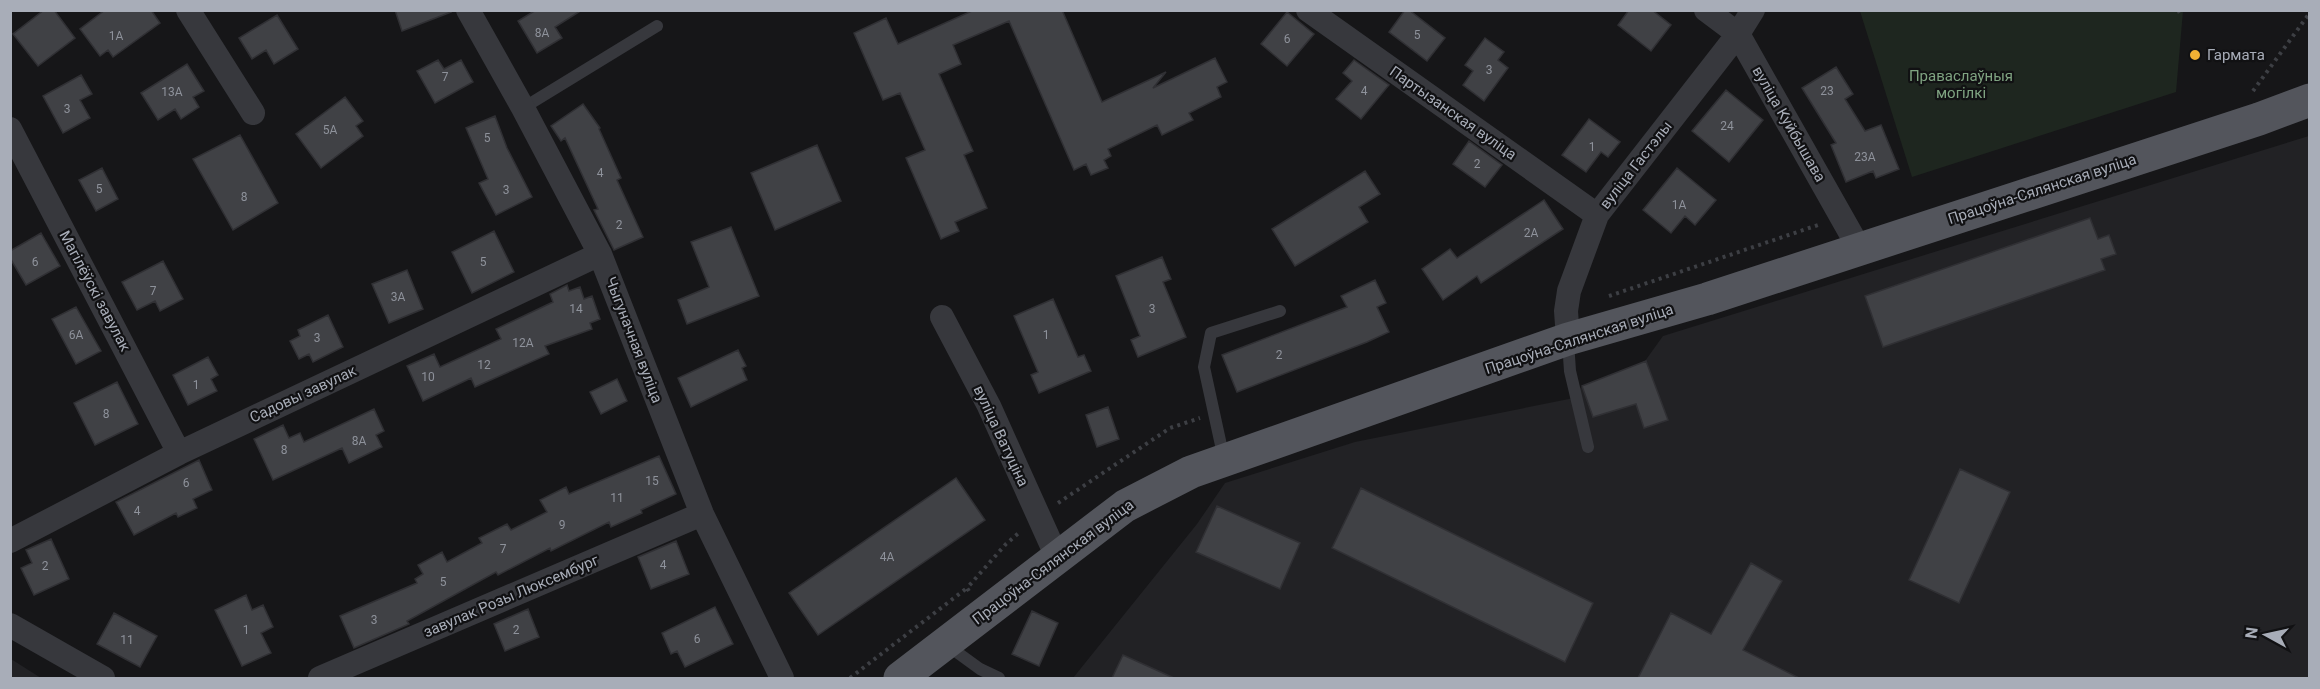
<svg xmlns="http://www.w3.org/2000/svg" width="2320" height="689" font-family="Roboto,sans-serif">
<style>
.built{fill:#222225}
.green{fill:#1e261f}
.building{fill:#404145;stroke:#303034;stroke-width:1.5}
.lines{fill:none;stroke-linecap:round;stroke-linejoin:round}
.path{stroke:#3d3f44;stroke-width:4;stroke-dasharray:3 4.5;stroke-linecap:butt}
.service{stroke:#37383d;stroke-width:12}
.minor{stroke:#37383d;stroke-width:24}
.primary{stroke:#53555c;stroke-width:33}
.poi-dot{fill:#f2b134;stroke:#111113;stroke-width:2}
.labels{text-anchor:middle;stroke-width:4.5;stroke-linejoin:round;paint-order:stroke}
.number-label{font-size:12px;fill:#8e929b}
.poi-label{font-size:15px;fill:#a8adb8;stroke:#111113;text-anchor:start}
.park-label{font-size:15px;fill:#7fa381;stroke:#111113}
.street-label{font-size:15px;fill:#a8adb8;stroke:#111113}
</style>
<rect width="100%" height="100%" fill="#161618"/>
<!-- built -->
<path class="built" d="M 2309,136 L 2309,678 L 1073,678 L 1197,524 L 1225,483 L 1355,442 L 1574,398 L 1581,387 L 1645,361 L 1663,336 Z
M 10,659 L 11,659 L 41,678 L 11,678 Z"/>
<!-- green -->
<path class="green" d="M 1860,11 L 2183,11 L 2176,92 L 1912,177 Z"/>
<!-- building -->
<path class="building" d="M 44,10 L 54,10 L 75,38 L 38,66 L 13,34 Z
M 105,10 L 151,10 L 160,23 L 113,57 L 108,50 L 100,56 L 80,29 Z
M 395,10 L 450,10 L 451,12 L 402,31 Z
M 536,10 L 582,10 L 555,27 L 562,38 L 537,53 L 518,21 Z
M 974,10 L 1062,10 L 1102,102 L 1166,72 L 1153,88 L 1215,58 L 1227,82 L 1217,87 L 1221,97 L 1189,113 L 1193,120 L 1162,135 L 1157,125 L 1108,149 L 1111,156 L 1104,160 L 1108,168 L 1091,175 L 1086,164 L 1074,170 L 1009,21 L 953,45 L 961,64 L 939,74 L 973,151 L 964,155 L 987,208 L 955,222 L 959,231 L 941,239 L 906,158 L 925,150 L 900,93 L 883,100 L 854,33 L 886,18 L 898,44 Z
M 1405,10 L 1409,10 L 1445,38 L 1427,61 L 1389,32 Z
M 1629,10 L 1652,10 L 1671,25 L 1651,51 L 1618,25 Z
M 1287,12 L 1314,34 L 1287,66 L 1261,44 Z
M 277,15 L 298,49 L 274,64 L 266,50 L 252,59 L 239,38 Z
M 1485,38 L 1504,52 L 1498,60 L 1508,68 L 1484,101 L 1463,85 L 1473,71 L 1465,65 Z
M 438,60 L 444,69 L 461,60 L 473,82 L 435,103 L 417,71 Z
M 1354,60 L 1389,85 L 1361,119 L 1336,99 L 1352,81 L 1343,73 Z
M 187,64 L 204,91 L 193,97 L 199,107 L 181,119 L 175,109 L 158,120 L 141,93 Z
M 1836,67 L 1853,94 L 1845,99 L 1865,131 L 1881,125 L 1899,169 L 1876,178 L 1873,171 L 1846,182 L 1831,145 L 1836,143 L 1802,88 Z
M 81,75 L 92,94 L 80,100 L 90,118 L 63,133 L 43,96 Z
M 1726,90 L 1763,120 L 1729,162 L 1692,131 Z
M 345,97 L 363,121 L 356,126 L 363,136 L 321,168 L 296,134 Z
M 583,104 L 600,128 L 599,129 L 621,178 L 617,180 L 643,237 L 614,250 L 594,210 L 598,209 L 565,138 L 561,141 L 551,126 Z
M 495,116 L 507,148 L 532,197 L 496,215 L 479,183 L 488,179 L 466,128 Z
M 1589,119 L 1620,142 L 1608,157 L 1601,152 L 1586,172 L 1562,155 Z
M 240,135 L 278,203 L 233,230 L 193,159 Z
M 1469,141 L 1502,165 L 1485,187 L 1453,164 Z
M 817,145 L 841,201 L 775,230 L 751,173 Z
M 102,168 L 118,199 L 96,211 L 79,180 Z
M 1677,168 L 1716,200 L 1695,225 L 1685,216 L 1671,233 L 1643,210 Z
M 1365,171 L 1380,194 L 1359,207 L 1368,222 L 1295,266 L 1272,229 Z
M 1544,200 L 1563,229 L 1481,283 L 1477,276 L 1443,300 L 1422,269 L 1450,249 L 1457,258 Z
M 2090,218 L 2098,239 L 2109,235 L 2116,254 L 2101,259 L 2105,270 L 1883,347 L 1865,296 Z
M 731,227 L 759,296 L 687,324 L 678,300 L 709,287 L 691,242 Z
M 494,231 L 514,272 L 472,293 L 452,252 Z
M 41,233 L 60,266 L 26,285 L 10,258 L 10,251 Z
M 1162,257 L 1171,279 L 1163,282 L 1186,337 L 1138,357 L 1131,340 L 1140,336 L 1116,276 Z
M 163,261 L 183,299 L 160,311 L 155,301 L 137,310 L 122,282 Z
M 407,270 L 423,309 L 389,323 L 372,284 Z
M 1375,280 L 1386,303 L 1377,307 L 1389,332 L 1367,342 L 1237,392 L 1222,355 L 1347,307 L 1341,296 Z
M 567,285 L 569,291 L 580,287 L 584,299 L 592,296 L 600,319 L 590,323 L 592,329 L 545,346 L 549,354 L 475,387 L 471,378 L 423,401 L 407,366 L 434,354 L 440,367 L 501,339 L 496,329 L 553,302 L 550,294 Z
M 1053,299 L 1078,357 L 1084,355 L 1091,371 L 1039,393 L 1031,375 L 1038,372 L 1014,316 Z
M 76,307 L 101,351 L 76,364 L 52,319 Z
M 328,315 L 343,347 L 313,362 L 309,354 L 299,359 L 290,341 L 300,336 L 298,330 Z
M 738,350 L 746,366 L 742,368 L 747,380 L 691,407 L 678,378 Z
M 208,357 L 218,375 L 211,379 L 217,391 L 188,405 L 173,375 Z
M 1646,361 L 1668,420 L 1644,428 L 1636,404 L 1593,417 L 1582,386 Z
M 617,379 L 627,401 L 601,414 L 590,392 Z
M 117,382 L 138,424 L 95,445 L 74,403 Z
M 1108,407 L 1119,439 L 1097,447 L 1086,415 Z
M 374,409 L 384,431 L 376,435 L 382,447 L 349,463 L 342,448 L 273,480 L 254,439 L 283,425 L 289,438 L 300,433 L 304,442 Z
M 659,456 L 676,494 L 641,510 L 642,513 L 611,527 L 609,522 L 551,551 L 550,548 L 498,575 L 496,572 L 407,621 L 409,624 L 354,648 L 340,616 L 417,583 L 415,579 L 423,574 L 418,565 L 442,552 L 447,562 L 482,543 L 479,538 L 507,524 L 511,530 L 547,512 L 540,500 L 566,487 L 569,494 Z
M 199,460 L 212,490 L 193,499 L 197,508 L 178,517 L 176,513 L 134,535 L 116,502 Z
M 1960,469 L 2010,492 L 1959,603 L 1909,580 Z
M 956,478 L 985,520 L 818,635 L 789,593 Z
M 1361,488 L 1593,603 L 1565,662 L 1332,548 Z
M 1217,506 L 1300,543 L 1280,589 L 1196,552 Z
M 51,539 L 69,579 L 34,595 L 21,568 L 32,563 L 26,550 Z
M 676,541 L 689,574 L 651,589 L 638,557 Z
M 1751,563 L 1782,581 L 1743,650 L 1799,678 L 1638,678 L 1671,613 L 1711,634 Z
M 246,595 L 252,610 L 263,605 L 273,627 L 261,633 L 271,653 L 242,666 L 215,610 Z
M 715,607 L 733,644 L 685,667 L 677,651 L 671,654 L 662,633 Z
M 528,609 L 539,637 L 505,651 L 494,624 Z
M 1032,611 L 1058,623 L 1039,666 L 1012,654 Z
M 114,613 L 157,636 L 140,667 L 97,644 Z
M 1123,655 L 1174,678 L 1112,678 Z"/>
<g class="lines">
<!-- path -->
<path class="path" d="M 2177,12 L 2181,10
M 2253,91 L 2309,14 L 2309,10
M 1609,296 L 1821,224
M 1058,503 L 1170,428 L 1200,418
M 969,591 L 967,588 L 1006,544 L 1021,531
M 850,678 L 967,588"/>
<!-- service -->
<path class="service" d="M 523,108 L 657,26
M 1568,342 L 1570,371 L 1588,447
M 1224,459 L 1204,367 L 1211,333 L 1280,311
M 947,645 L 980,669 L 999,678"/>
<!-- minor -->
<path class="minor" d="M 188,10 L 253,113
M 468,10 L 523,108 L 600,254 L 702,514 L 782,678
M 1308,10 L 1597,215
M 1706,10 L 1738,34 L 1859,248
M 10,129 L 179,453
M 942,317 L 989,406 L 1057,557
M 1568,339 L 1566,311 L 1569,291 L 1597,215 L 1738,34 L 1753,10
M 10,541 L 179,453 L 600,254
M 10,625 L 103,678
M 320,678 L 702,514"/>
<!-- primary -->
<path class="primary" d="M 900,678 L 1125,506 L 1191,472 L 1568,339 L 1707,299 L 2259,119 L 2310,100"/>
</g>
<!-- markers -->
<circle class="poi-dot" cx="2195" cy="55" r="6"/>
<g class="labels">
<!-- number labels -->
<g class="number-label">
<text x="542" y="37">8А</text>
<text x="1417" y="39">5</text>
<text x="116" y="40">1А</text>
<text x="1287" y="43">6</text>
<text x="1489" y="74">3</text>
<text x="445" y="81">7</text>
<text x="1364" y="95">4</text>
<text x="1827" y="95">23</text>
<text x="172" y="96">13А</text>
<text x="67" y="113">3</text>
<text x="1727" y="130">24</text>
<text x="330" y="134">5А</text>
<text x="487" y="142">5</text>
<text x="1592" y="151">1</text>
<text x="1865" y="161">23А</text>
<text x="1477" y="168">2</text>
<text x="600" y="177">4</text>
<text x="99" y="193">5</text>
<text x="506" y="194">3</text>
<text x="244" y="201">8</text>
<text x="1679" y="209">1А</text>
<text x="619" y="229">2</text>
<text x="1531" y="237">2А</text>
<text x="35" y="266">6</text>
<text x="483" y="266">5</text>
<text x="153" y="295">7</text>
<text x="398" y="301">3А</text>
<text x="576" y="313">14</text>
<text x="1152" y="313">3</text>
<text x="76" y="339">6А</text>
<text x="1046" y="339">1</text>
<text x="317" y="342">3</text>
<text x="523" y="347">12А</text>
<text x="1279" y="359">2</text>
<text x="484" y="369">12</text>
<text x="428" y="381">10</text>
<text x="196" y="389">1</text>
<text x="106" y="418">8</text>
<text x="359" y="445">8А</text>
<text x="284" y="454">8</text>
<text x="652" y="485">15</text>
<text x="186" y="487">6</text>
<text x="617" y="502">11</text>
<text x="137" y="515">4</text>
<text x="562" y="529">9</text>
<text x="503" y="553">7</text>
<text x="887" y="561">4А</text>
<text x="663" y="569">4</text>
<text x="45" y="570">2</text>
<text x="443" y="586">5</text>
<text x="374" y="624">3</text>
<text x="246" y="634">1</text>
<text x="516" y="634">2</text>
<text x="697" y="643">6</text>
<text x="127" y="644">11</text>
</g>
<!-- poi labels -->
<g class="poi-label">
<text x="2207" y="60">Гармата</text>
</g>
<!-- park labels -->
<g class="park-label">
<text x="1961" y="81">Праваслаўныя<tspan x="1961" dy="17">могілкі</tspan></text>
</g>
<!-- street labels -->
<g class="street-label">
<text transform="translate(1453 113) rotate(35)" y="5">Партызанская вуліца</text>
<text transform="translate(1789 124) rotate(60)" y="5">вуліца Куйбышава</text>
<text transform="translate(1636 165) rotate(-52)" y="5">вуліца Гастэлы</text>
<text transform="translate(2042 189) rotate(-18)" y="5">Працоўна-Сялянская вуліца</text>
<text transform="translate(95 291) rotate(62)" y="5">Магілёўскі завулак</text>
<text transform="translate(1579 339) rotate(-18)" y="5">Працоўна-Сялянская вуліца</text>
<text transform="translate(634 340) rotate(69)" y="5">Чыгуначная вуліца</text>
<text transform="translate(303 394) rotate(-25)" y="5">Садовы завулак</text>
<text transform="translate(1001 436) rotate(65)" y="5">вуліца Ватуціна</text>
<text transform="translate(1053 562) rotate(-37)" y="5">Працоўна-Сялянская вуліца</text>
<text transform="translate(511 596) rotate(-23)" y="5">завулак Розы Люксембург</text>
</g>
</g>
<!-- border -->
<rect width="2320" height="689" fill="none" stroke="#a8adb8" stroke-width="24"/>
<!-- north arrow -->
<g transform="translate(2266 635) rotate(278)" stroke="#111113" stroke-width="4.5" paint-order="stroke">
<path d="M0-4.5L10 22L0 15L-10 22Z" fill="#a8adb8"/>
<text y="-9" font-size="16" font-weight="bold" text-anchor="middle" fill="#a8adb8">N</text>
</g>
</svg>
